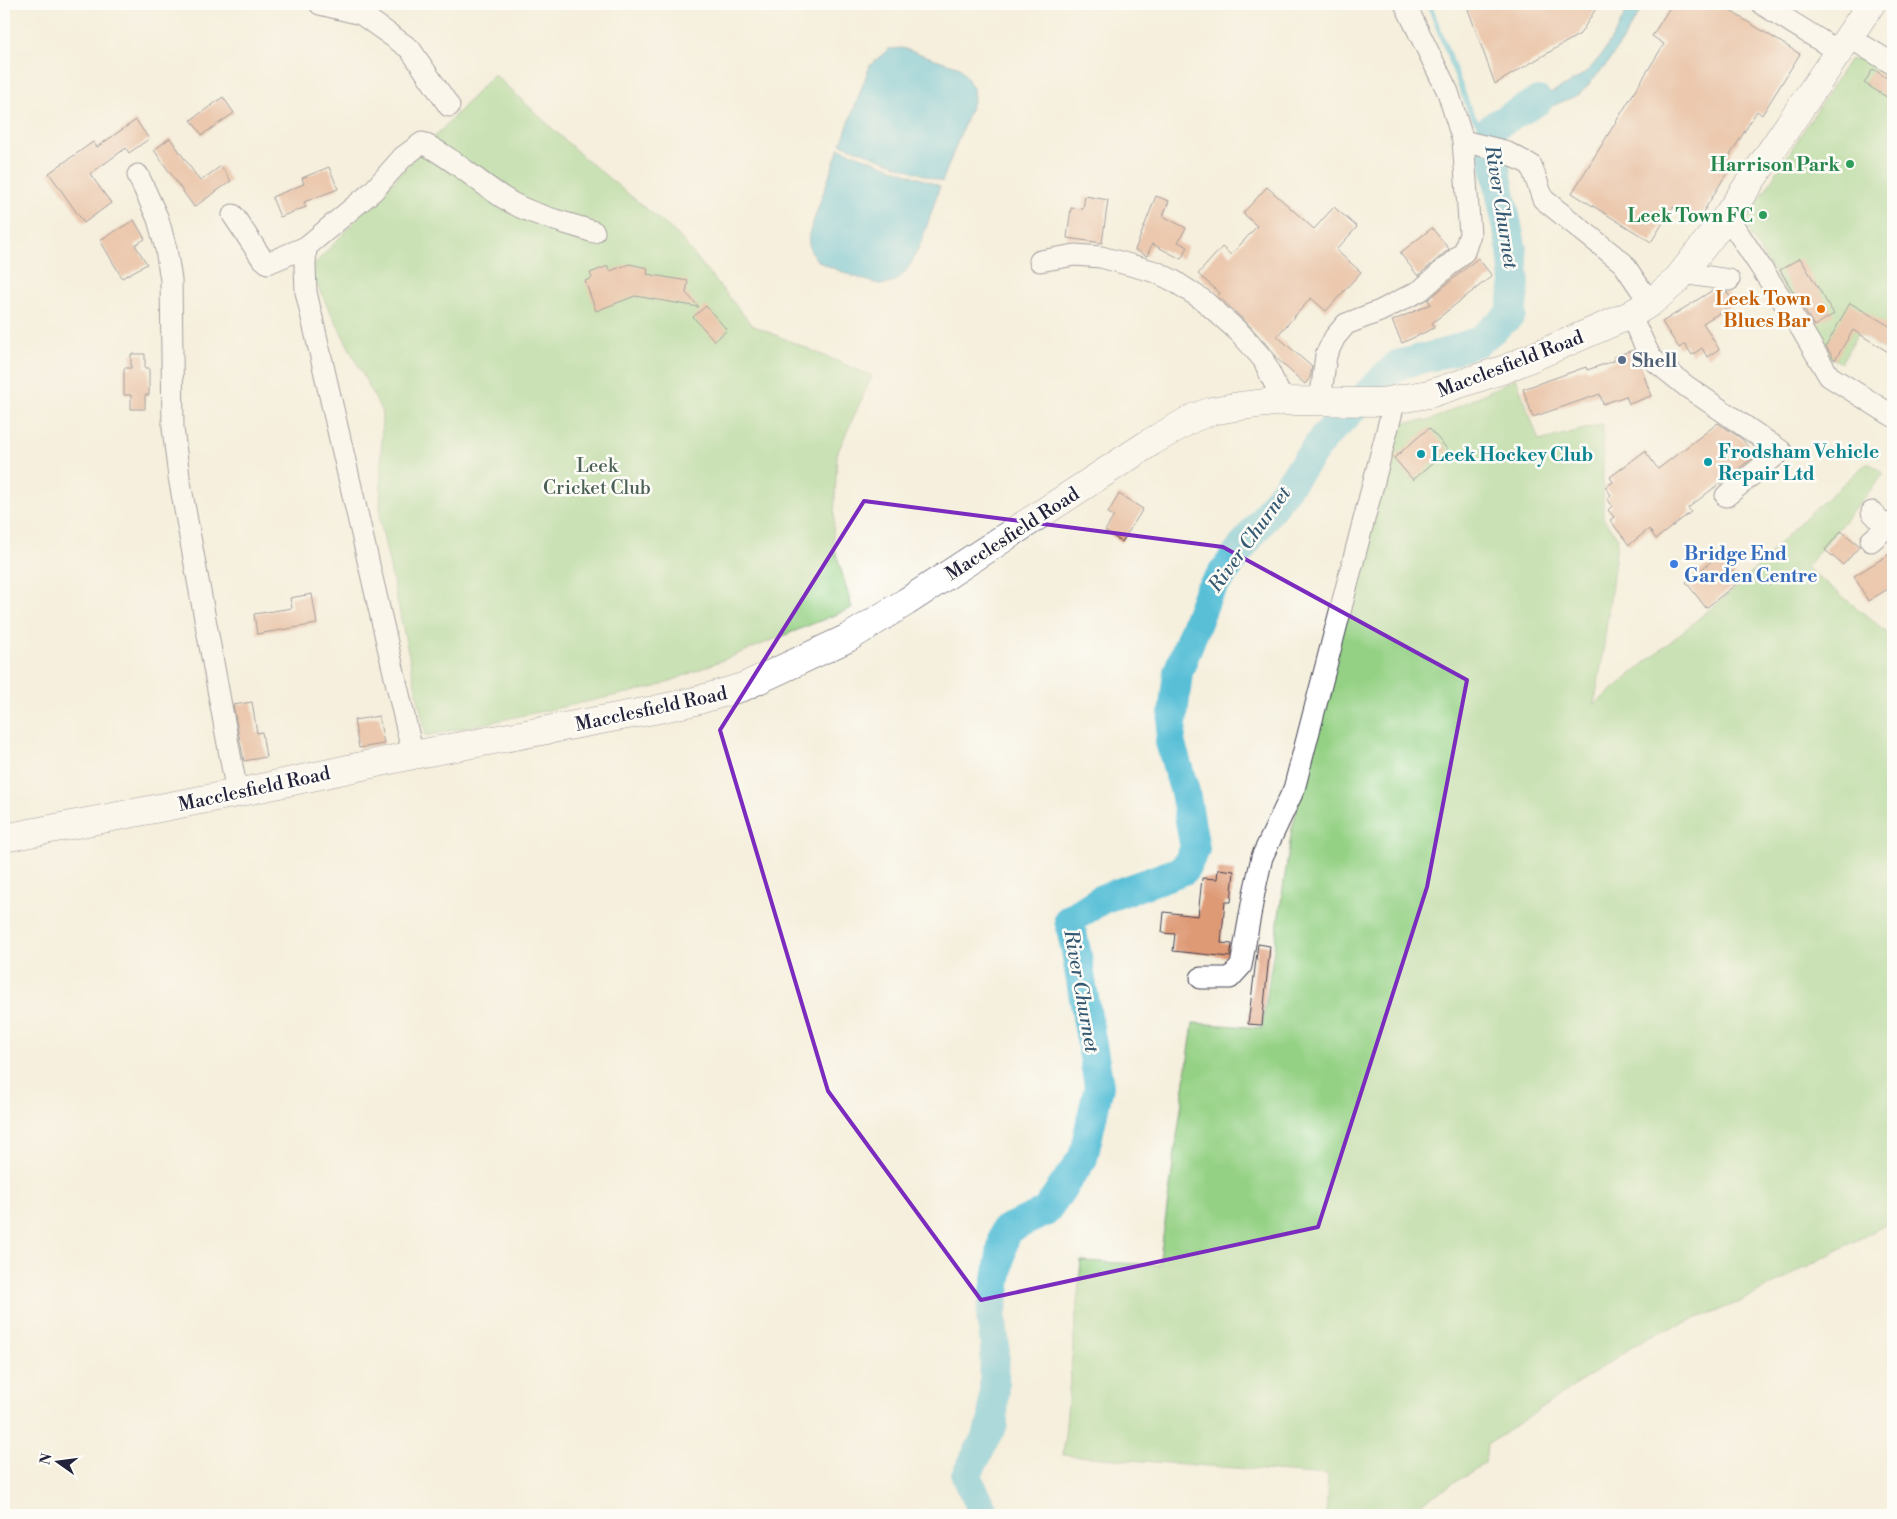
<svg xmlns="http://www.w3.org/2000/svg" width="1897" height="1519" font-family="'Libre Bodoni',serif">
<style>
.green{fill:#95d185;stroke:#5c7a60}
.water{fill:#59bfd7;stroke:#3e7089}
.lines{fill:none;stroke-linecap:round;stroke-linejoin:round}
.stream{stroke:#59bfd7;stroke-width:5}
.river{stroke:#59bfd7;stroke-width:30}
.building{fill:#de9974}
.minor-casing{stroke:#424153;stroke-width:23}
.highway-casing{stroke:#424153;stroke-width:29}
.minor{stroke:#fff;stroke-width:21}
.highway{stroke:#fff;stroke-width:28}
.marked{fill:none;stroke:#7b2cbf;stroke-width:4;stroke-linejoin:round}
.leisure-dot{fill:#2e9e5b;stroke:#fdfcf7;stroke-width:2}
.food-dot{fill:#e8710a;stroke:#fdfcf7;stroke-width:2}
.service-dot{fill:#5c6f8a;stroke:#fdfcf7;stroke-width:2}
.culture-dot{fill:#0f9aa8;stroke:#fdfcf7;stroke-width:2}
.shop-dot{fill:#3f7fe0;stroke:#fdfcf7;stroke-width:2}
.labels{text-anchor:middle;stroke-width:5;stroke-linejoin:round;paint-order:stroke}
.leisure-label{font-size:19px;font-weight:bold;fill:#27864d;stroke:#fdfcf7;text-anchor:end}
.food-label{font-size:19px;font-weight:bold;fill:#c56008;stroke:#fdfcf7;text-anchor:end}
.service-label{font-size:19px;font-weight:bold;fill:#4e5e75;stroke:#fdfcf7;text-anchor:start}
.street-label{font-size:19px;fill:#22223b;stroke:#fdfcf7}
.culture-label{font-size:19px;font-weight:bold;fill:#0d838f;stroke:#fdfcf7;text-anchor:start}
.park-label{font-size:19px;fill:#4a5f55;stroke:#fdfcf7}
.shop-label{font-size:19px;font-weight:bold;fill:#366cbe;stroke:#fdfcf7;text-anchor:start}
.water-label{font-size:20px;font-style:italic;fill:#355972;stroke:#fdfcf7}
</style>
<rect width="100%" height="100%" fill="#fdfcf7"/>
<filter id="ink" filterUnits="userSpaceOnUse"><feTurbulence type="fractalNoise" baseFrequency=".02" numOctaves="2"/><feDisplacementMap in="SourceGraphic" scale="10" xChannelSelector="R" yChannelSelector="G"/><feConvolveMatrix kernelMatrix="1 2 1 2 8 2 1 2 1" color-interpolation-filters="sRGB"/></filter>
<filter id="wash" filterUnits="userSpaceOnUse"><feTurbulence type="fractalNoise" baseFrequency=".0096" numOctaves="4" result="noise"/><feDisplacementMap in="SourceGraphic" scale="20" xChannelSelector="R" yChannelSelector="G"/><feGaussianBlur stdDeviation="1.12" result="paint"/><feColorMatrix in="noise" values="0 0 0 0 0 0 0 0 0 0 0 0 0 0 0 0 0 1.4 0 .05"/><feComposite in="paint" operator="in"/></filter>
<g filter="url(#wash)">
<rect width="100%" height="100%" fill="#f5efdd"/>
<!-- green -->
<path class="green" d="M 1863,58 L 1893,78 L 1893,355 L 1858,333 L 1841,363 L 1822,352 L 1752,238 L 1746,220 L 1849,60 Z
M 494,74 L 582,156 L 677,234 L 752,325 L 872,376 L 837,454 L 833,542 L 852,608 L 656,687 L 426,736 L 380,521 L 382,412 L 309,270 Z
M 1516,378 L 1539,441 L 1603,424 L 1603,518 L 1618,538 L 1601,667 L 1594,705 L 1745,580 L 1799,523 L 1868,462 L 1884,474 L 1806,567 L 1893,637 L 1893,1221 L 1740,1302 L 1647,1337 L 1487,1445 L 1485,1463 L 1403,1515 L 1326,1515 L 1328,1475 L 1063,1455 L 1081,1261 L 1159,1265 L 1193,1023 L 1262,1028 L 1292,829 L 1337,648 L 1397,423 L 1431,420 Z"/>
<!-- water -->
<path class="water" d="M 1631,4 L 1645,4 L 1608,63 L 1580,94 L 1511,124 L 1495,119 C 1525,101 1560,93 1587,71 C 1606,54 1618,26 1631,4 Z
M 902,48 L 960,67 L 973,88 L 974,99 L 942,182 L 841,144 L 870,65 L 889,49 Z
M 839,148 L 940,186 C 932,209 918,263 900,277 C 895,282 887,286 879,284 C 868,282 823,266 816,259 C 809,252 808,243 809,234 Z"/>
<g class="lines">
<!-- stream -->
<path class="stream" d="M 1429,4 L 1470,111 L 1489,140"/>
<!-- river -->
<path class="river" d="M 985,1515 L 966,1476 L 993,1424 L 995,1346 L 991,1316 L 1005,1230 L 1045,1212 L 1083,1158 L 1099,1086 L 1076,951 L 1069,920 L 1102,899 L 1184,870 L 1195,849 L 1185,792 L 1170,742 L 1178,672 L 1208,593 L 1325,436 L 1397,365 L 1445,353 L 1479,341 L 1511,314 L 1515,283 L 1512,250 L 1490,141 L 1492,127 L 1538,101"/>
</g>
<g id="blocks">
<!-- building -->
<path class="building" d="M 1477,4 L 1599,4 L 1580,34 L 1495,84 L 1468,9 Z
M 1672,4 L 1719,4 L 1800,54 L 1762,115 L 1757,111 L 1724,165 L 1730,168 L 1697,222 L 1673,207 L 1651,242 L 1572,193 L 1664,44 L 1652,36 Z
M 1873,69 L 1893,82 L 1893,101 L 1864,83 Z
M 223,97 L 234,113 L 202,135 L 191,120 Z
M 136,120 L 149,139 L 129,153 L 126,148 L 90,174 L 111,203 L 84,223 L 49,173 L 93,142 L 97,147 Z
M 170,138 L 200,181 L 221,166 L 231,181 L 194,207 L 154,150 Z
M 329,167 L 338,189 L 304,202 L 306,207 L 280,217 L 272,197 L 304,184 L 302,178 Z
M 1267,187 L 1314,229 L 1334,207 L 1357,227 L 1336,250 L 1361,272 L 1326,311 L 1311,298 L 1277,336 L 1312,367 L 1310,378 L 1305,384 L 1276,358 L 1272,351 L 1249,325 L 1218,296 L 1220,293 L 1198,274 L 1222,247 L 1231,255 L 1257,226 L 1243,213 Z
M 1085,196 L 1108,200 L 1102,243 L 1067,238 L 1071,208 L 1083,209 Z
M 1156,196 L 1169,201 L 1163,216 L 1186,228 L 1178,242 L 1188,247 L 1181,259 L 1152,244 L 1147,256 L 1135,250 Z
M 134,220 L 145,239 L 135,245 L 147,264 L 122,278 L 100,240 Z
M 1432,228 L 1449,249 L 1418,276 L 1400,253 Z
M 1478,258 L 1492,276 L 1432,323 L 1434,328 L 1402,343 L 1392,321 L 1431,304 L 1428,300 Z
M 1800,258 L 1834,314 L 1814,326 L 1780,270 Z
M 629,264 L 648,268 L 647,274 L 688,281 L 686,293 L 699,307 L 635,296 L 596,311 L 585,281 L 592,278 L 590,273 L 608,266 L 610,271 Z
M 1713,290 L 1727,292 L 1734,304 L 1703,323 L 1719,349 L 1707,357 L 1702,348 L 1692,355 L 1685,344 L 1679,348 L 1662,322 Z
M 1850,303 L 1893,328 L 1893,355 L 1853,330 L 1835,360 L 1834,359 L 1826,346 Z
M 706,306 L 727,330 L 715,341 L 693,317 Z
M 1633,350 L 1640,364 L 1651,396 L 1629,404 L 1626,396 L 1603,404 L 1600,394 L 1533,417 L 1523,389 L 1586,367 L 1587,370 L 1614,361 L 1613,357 Z
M 131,354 L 145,354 L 145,368 L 149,368 L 149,395 L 145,395 L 145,409 L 131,409 L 131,395 L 124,395 L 124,368 L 131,368 Z
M 1718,423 L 1742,439 L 1755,456 L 1688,508 L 1691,512 L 1656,539 L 1649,529 L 1629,545 L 1610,520 L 1614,517 L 1608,510 L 1612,506 L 1607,498 L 1611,495 L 1605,487 L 1613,482 L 1610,477 L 1645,451 L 1658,469 Z
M 1429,428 L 1448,450 L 1413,480 L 1394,458 Z
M 1119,494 L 1143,509 L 1122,542 L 1105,531 L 1114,516 L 1108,513 Z
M 1841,531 L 1860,546 L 1843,565 L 1825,550 Z
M 1893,552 L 1893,586 L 1868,601 L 1854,576 Z
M 1719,555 L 1740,581 L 1706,608 L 1686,582 Z
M 312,594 L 317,624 L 257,634 L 254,614 L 292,608 L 290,598 Z
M 252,702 L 257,733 L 262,732 L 266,757 L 244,761 L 233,705 Z
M 379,716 L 384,744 L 359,748 L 354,720 Z
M 1218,869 L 1234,871 L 1231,902 L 1225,902 L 1221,943 L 1232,944 L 1230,957 L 1173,951 L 1175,934 L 1162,933 L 1164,912 L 1198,916 L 1202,878 L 1217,879 Z
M 1258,944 L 1270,946 L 1262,1025 L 1248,1024 Z"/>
</g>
</g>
<g filter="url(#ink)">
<use href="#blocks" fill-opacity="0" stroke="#424153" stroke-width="1"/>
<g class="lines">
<defs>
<path id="minor" d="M 320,4 L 361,14 L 410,49 L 449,106
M 1762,4 L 1839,52
M 1849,37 L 1893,64
M 1463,141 L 1504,151 L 1531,165 L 1543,199 L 1623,263 L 1650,303
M 138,175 L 158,219 L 166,249 L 171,280 L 173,428 L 179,477 L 237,793
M 233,215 L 261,257 L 268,263 L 306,247
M 1727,216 L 1802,330 L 1829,376 L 1893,416
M 1040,261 L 1075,255 L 1101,257 L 1156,272 L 1174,281 L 1203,300 L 1240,333 L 1263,359 L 1283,401
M 1682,273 L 1729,280
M 1630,315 L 1651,358 L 1686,386 L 1781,451 L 1726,496
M 1320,402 L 1326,355 L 1335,337 L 1346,324 L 1380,311 L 1421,290 L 1464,252 L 1470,234 L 1463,141 L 1448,92 L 1405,4
M 1872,512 L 1887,528
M 1871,541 L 1893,522
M 413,755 L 306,292 L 305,265 L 306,247 L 373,191 L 403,157 L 422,143 C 456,159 481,186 514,204 C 538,217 568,223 594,232
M 1201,978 L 1230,978 L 1241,966 L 1254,893 L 1262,857 L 1294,789 L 1395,400"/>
<path id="highway" d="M 4,838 L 237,793 L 413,755 L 654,710 L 695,701 L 743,687 L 848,638 L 906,602 L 1151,442 L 1193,418 L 1212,411 L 1240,406 L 1283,401 L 1381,402 L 1429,394 L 1505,369 L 1630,315 L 1650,303 L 1676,281 L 1727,216 L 1871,4"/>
</defs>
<!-- minor casing -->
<use href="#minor" class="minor-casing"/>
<!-- highway casing -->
<use href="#highway" class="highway-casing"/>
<!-- minor -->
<use href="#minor" class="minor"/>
<!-- highway -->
<use href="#highway" class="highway"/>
</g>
</g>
<!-- marked area -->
<path d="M0 0H1897V1519H0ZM 864,501 L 1223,547 L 1467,680 L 1427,887 L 1318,1227 L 981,1300 L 828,1091 L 720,730 Z" fill="#f5efdd" fill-opacity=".55" fill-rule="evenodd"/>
<path class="marked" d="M 864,501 L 1223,547 L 1467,680 L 1427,887 L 1318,1227 L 981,1300 L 828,1091 L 720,730 Z"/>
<!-- markers -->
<g class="leisure-dot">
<circle cx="1850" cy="164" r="5"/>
<circle cx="1763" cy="215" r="5"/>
</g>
<circle class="food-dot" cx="1821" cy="309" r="5"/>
<circle class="service-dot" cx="1622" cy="360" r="5"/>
<g class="culture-dot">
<circle cx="1421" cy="454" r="5"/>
<circle cx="1708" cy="462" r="5"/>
</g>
<circle class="shop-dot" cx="1674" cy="564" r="5"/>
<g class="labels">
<!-- leisure labels -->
<g class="leisure-label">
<text x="1840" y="171">Harrison Park</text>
<text x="1753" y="222">Leek Town FC</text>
</g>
<!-- food labels -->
<g class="food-label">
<text x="1811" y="305">Leek Town<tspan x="1811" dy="22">Blues Bar</tspan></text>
</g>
<!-- service labels -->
<g class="service-label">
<text x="1632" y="367">Shell</text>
</g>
<!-- street labels -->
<g class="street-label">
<text transform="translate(1510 363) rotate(-21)" y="7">Macclesfield Road</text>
<text transform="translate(1012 533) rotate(-33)" y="7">Macclesfield Road</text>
<text transform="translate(651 708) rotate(-12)" y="7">Macclesfield Road</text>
<text transform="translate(254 788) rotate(-12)" y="7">Macclesfield Road</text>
</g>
<!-- culture labels -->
<g class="culture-label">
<text x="1718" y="458">Frodsham Vehicle<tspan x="1718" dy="22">Repair Ltd</tspan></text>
<text x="1431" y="461">Leek Hockey Club</text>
</g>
<!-- park labels -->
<g class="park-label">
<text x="597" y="472">Leek<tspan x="597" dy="22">Cricket Club</tspan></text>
</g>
<!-- shop labels -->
<g class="shop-label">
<text x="1684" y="560">Bridge End<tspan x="1684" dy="22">Garden Centre</tspan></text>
</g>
<!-- water labels -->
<g class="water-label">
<text transform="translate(1502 207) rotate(81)" y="7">River Churnet</text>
<text transform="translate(1249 539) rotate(-54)" y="7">River Churnet</text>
<text transform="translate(1082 991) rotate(80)" y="7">River Churnet</text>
</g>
</g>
<!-- margin -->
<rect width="1897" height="1519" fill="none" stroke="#fdfcf7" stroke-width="20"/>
<!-- north arrow -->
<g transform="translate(58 1462) rotate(284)" stroke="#fdfcf7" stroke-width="4" paint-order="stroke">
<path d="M0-4L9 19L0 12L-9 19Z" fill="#22223b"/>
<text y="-8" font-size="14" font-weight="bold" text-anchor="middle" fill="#22223b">N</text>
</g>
</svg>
